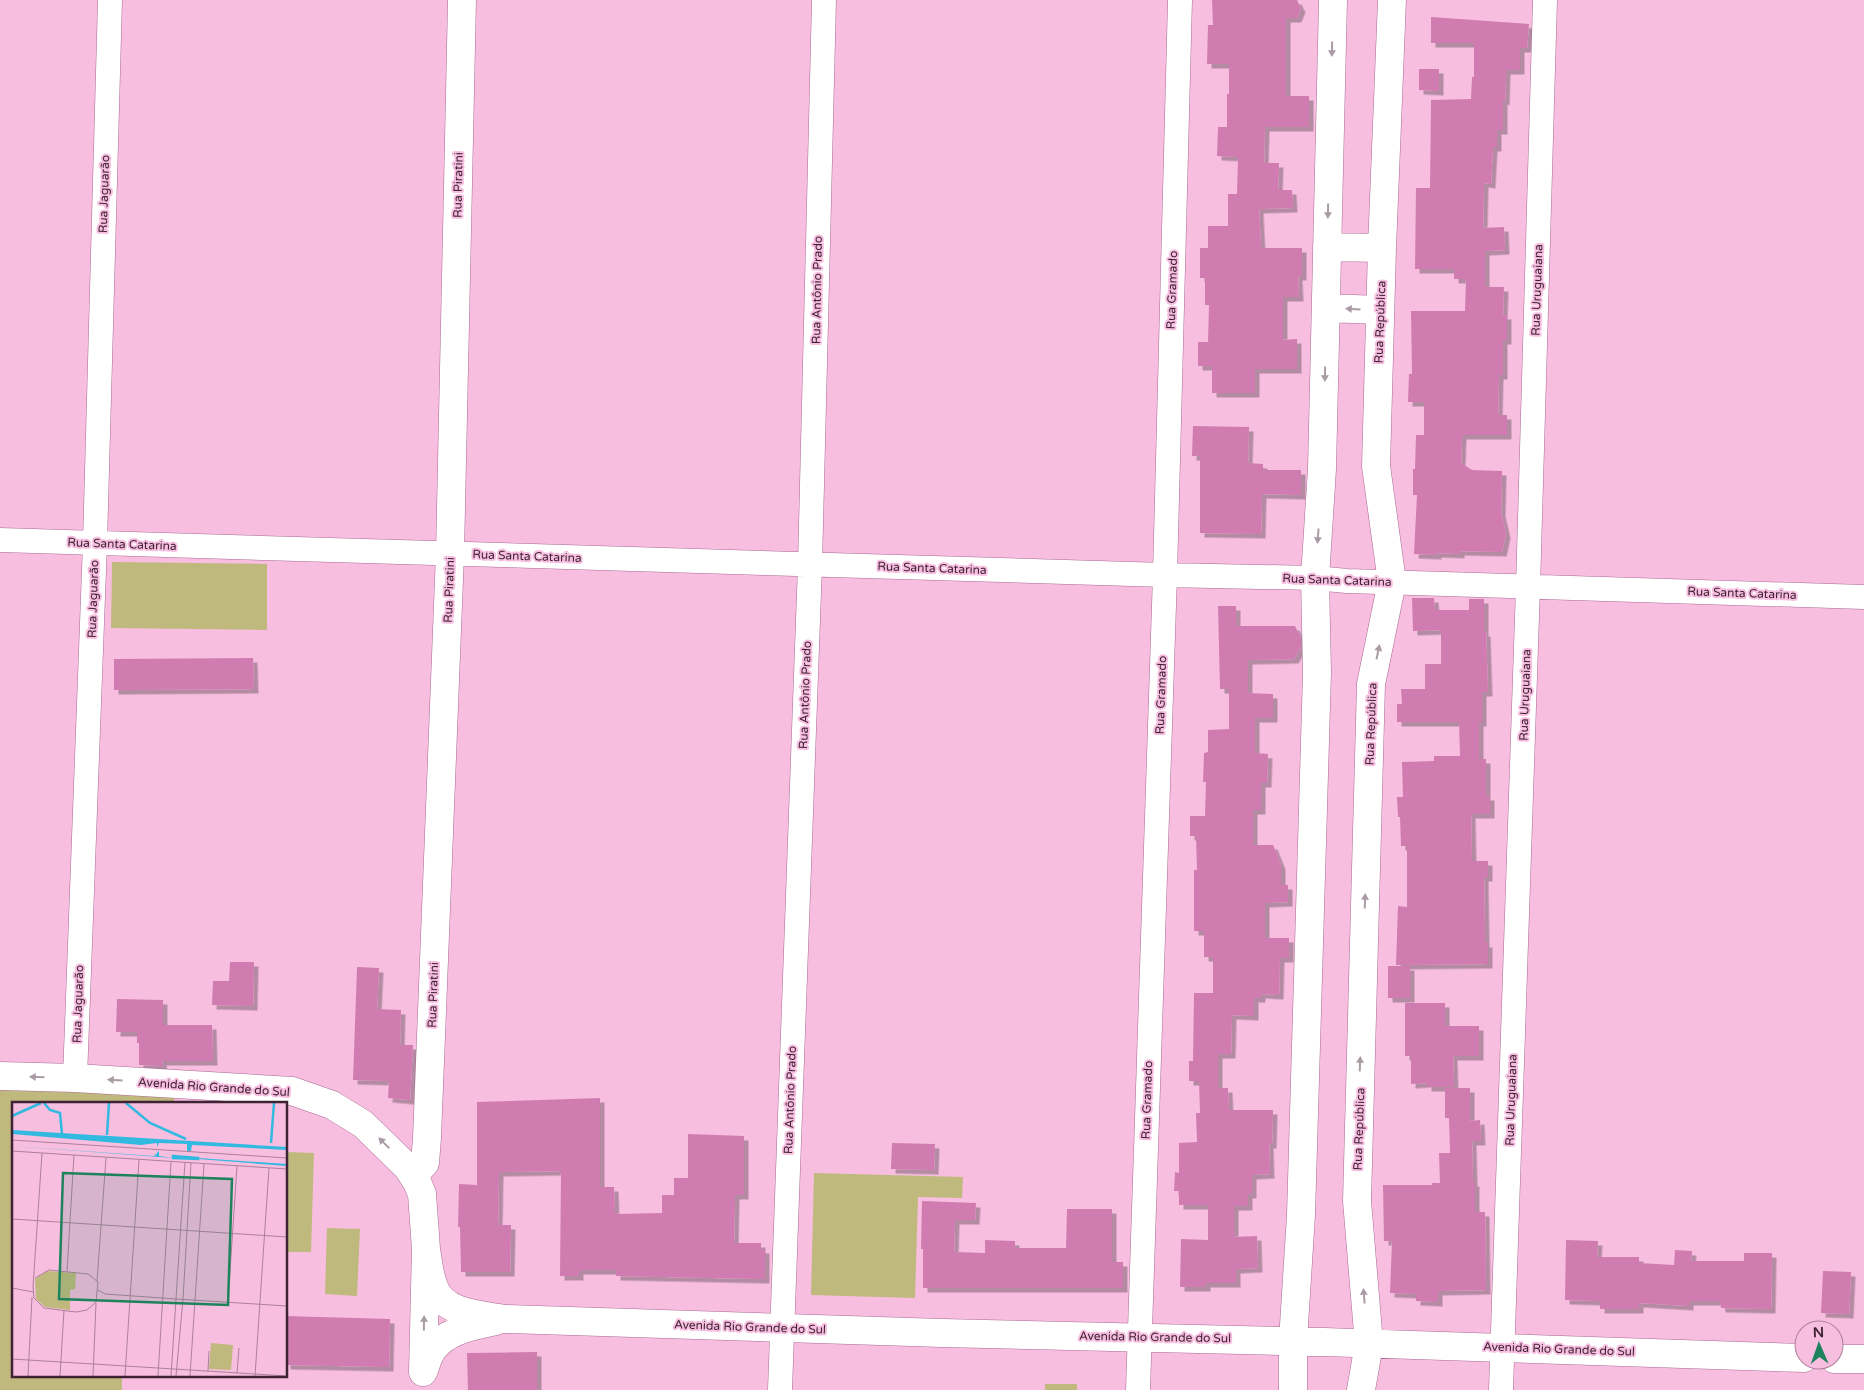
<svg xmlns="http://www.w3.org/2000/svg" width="1864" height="1390" font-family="'Varela Round',sans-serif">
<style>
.green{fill:#c0b97d}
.building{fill:#d17cb1;filter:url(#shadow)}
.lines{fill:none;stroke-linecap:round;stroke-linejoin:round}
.street-casing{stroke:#aa6992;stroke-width:25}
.secondary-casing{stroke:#aa6992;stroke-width:29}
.street{stroke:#fff;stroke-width:24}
.secondary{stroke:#fff;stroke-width:28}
.oneway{fill:#a99ca4}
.labels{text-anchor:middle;stroke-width:4;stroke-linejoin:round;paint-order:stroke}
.street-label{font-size:12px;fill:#3f2334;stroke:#f7bee0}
.inset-river{fill:none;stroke:#32b9e0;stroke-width:2.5}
.inset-road{fill:none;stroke:#ad809b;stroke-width:1}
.view{fill:#1e835d;fill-opacity:0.15;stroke:#1e835d;stroke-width:2.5}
.inset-edge{fill:none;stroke:#3f2334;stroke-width:2.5}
</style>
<defs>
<filter id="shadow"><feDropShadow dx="4.5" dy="4.5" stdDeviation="0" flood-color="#0004"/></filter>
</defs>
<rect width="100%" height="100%" fill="#f7bee0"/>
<!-- green -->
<path class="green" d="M 112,562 L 267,564 L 267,630 L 111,628 Z
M 0,1087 L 174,1094 L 174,1104 L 14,1104 L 14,1376 L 122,1376 L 122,1390 L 0,1390 Z
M 286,1152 L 314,1153 L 311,1252 L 286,1252 Z
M 814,1173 L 963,1177 L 962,1198 L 918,1197 L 915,1298 L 811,1295 Z
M 327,1228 L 360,1229 L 357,1296 L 325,1294 Z
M 1045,1384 L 1077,1384 L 1077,1390 L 1045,1390 Z"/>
<!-- building -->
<path class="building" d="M 1212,0 L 1297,0 L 1301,8 L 1297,18 L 1286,18 L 1286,96 L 1309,96 L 1309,127 L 1265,127 L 1264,163 L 1279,163 L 1278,190 L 1292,190 L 1293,208 L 1259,209 L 1261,248 L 1302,248 L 1302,276 L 1298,276 L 1299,297 L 1283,297 L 1283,340 L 1297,339 L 1297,369 L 1255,369 L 1255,393 L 1212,393 L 1212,366 L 1198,366 L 1198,342 L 1208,342 L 1209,305 L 1205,305 L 1205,278 L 1200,278 L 1200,248 L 1208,248 L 1208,226 L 1228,226 L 1228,194 L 1237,194 L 1238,157 L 1217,156 L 1218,127 L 1227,127 L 1227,94 L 1229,94 L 1229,64 L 1207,64 L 1208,25 L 1213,25 Z
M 1431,17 L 1529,24 L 1527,48 L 1520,48 L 1520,70 L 1506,70 L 1505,101 L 1503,100 L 1503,130 L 1497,130 L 1497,147 L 1493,147 L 1491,184 L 1484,183 L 1483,228 L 1504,227 L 1505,250 L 1485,251 L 1485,287 L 1504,287 L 1503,315 L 1507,315 L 1507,340 L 1503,340 L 1503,375 L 1499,375 L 1498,415 L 1507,415 L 1507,435 L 1462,435 L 1461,463 L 1472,470 L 1502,471 L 1501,512 L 1506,534 L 1502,552 L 1460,551 L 1460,554 L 1437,553 L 1437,555 L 1414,554 L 1417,495 L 1413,495 L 1413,469 L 1415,469 L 1416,435 L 1424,435 L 1424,402 L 1408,402 L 1409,374 L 1412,374 L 1411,311 L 1465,311 L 1466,279 L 1454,279 L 1454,269 L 1415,269 L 1416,188 L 1430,188 L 1431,100 L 1471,99 L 1472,77 L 1474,77 L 1474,43 L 1431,43 Z
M 1419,69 L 1439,69 L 1439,91 L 1419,90 Z
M 1193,426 L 1249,427 L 1248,463 L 1263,464 L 1263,470 L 1301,470 L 1301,495 L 1262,494 L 1261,534 L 1200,533 L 1200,456 L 1192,456 Z
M 1412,598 L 1434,598 L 1435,610 L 1469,610 L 1469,599 L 1484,599 L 1484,632 L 1486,632 L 1488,692 L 1482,692 L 1482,722 L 1479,722 L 1479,759 L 1486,759 L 1486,796 L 1490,796 L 1490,814 L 1471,814 L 1472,861 L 1488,861 L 1488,877 L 1484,877 L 1485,943 L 1488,943 L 1488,964 L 1396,965 L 1398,906 L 1407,907 L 1407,846 L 1401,846 L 1400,817 L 1398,817 L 1397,797 L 1403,797 L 1402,762 L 1434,761 L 1434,756 L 1460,756 L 1459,722 L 1397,722 L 1397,704 L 1402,704 L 1401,689 L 1425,689 L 1425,664 L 1441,664 L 1441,630 L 1413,631 Z
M 1218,606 L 1236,606 L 1236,626 L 1295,626 L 1301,639 L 1301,647 L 1294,659 L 1248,660 L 1248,693 L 1273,694 L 1273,718 L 1255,718 L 1255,753 L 1268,754 L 1267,783 L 1261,783 L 1261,810 L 1253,810 L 1253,845 L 1273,845 L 1281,865 L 1281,885 L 1288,885 L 1288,902 L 1265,903 L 1265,938 L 1289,938 L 1289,958 L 1280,958 L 1279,995 L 1261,994 L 1261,998 L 1254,998 L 1254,1016 L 1232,1015 L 1231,1054 L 1218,1054 L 1218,1088 L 1228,1088 L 1229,1110 L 1273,1110 L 1272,1144 L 1269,1144 L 1270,1174 L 1252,1175 L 1252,1194 L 1248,1194 L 1248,1206 L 1234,1206 L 1234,1237 L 1257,1236 L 1258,1268 L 1236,1269 L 1236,1283 L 1206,1283 L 1206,1287 L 1180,1287 L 1181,1239 L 1208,1240 L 1208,1205 L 1179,1205 L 1179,1191 L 1174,1191 L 1175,1172 L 1179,1173 L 1179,1143 L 1197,1142 L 1196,1113 L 1200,1113 L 1199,1081 L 1189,1081 L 1189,1061 L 1193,1061 L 1194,993 L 1213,993 L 1213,957 L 1204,957 L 1204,931 L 1194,931 L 1194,870 L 1197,870 L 1196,836 L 1190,836 L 1190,816 L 1205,816 L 1206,782 L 1203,782 L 1204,753 L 1208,752 L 1208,730 L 1229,729 L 1229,689 L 1220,689 Z
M 253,658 L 254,689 L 114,690 L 114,659 Z
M 230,962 L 254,962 L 253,1006 L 212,1005 L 213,981 L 229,981 Z
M 1388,966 L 1410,966 L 1410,998 L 1388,998 Z
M 357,967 L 379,968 L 377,1009 L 401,1010 L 400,1045 L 413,1045 L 410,1100 L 388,1098 L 389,1081 L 353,1080 Z
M 117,999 L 163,1000 L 163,1025 L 212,1025 L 213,1061 L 162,1061 L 163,1066 L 139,1065 L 139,1043 L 137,1043 L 137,1032 L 116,1032 Z
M 1405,1003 L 1445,1003 L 1445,1026 L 1479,1026 L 1479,1056 L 1453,1056 L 1454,1087 L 1427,1087 L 1427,1083 L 1411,1084 L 1411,1056 L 1405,1056 Z
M 1445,1088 L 1470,1088 L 1470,1121 L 1480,1120 L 1481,1141 L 1472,1141 L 1473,1182 L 1475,1182 L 1475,1212 L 1485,1212 L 1486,1290 L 1438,1291 L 1438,1302 L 1416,1301 L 1416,1294 L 1390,1293 L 1392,1241 L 1384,1241 L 1383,1185 L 1432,1185 L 1432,1183 L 1440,1183 L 1439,1153 L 1450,1153 L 1449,1118 L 1445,1118 Z
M 600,1098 L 600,1187 L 614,1187 L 615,1214 L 662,1213 L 662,1195 L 674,1195 L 674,1178 L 688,1178 L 688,1134 L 744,1136 L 744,1195 L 735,1195 L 734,1243 L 761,1243 L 761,1249 L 765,1249 L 765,1279 L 616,1276 L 616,1270 L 579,1270 L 579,1276 L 560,1276 L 561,1171 L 499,1172 L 498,1225 L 511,1225 L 510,1272 L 461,1272 L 460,1227 L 458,1227 L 459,1184 L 477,1185 L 477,1102 Z
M 892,1143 L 935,1144 L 934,1170 L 891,1169 Z
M 922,1201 L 976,1203 L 975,1220 L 955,1220 L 954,1252 L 985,1253 L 985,1240 L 1015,1241 L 1015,1248 L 1066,1248 L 1067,1209 L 1112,1209 L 1112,1262 L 1123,1262 L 1123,1288 L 923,1288 L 923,1249 L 921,1249 Z
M 1566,1240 L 1598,1241 L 1597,1257 L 1639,1257 L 1639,1263 L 1674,1265 L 1675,1250 L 1692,1251 L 1691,1261 L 1744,1261 L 1744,1253 L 1772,1253 L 1771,1309 L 1721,1308 L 1720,1301 L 1689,1301 L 1689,1306 L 1639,1303 L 1639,1309 L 1600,1309 L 1600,1301 L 1565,1300 Z
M 1823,1271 L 1851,1272 L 1849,1314 L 1821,1313 Z
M 286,1316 L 390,1319 L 389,1367 L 286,1365 Z
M 537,1352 L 537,1390 L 468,1390 L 467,1353 Z"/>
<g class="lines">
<defs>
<path id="street" d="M 0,540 L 1165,575 L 1315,578 L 1347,581 L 1864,597
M 75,1078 L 95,543 L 110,0
M 780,1390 L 810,565 L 824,0
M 1138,1390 L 1165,575 L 1180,0
M 1501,1390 L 1528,587 L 1545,0"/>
<path id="secondary" d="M 1327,247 L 1382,248
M 1326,308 L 1380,310
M 0,1076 L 75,1078 L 292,1091 L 332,1105 L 363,1124 L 407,1167 L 417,1182 L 422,1194 L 426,1249 L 423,1372
M 413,1176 L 425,1163 L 427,1138 L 450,554 L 462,0
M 426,1249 C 428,1261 429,1275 434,1287 C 443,1314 482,1315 505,1319 L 942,1333 L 1324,1342 L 1804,1358
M 1834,1359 L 1864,1359
M 424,1370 C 426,1364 428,1357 431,1352 C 445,1330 473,1326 496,1321
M 1293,1390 L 1293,1341 L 1301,1215 L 1317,673 L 1315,578 L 1322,469 L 1333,0
M 1361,1390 L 1369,1344 L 1357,1201 L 1371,684 L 1392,582 L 1376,466 L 1382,248 L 1392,0"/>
</defs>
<!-- street casing -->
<use href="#street" class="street-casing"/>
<!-- secondary casing -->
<use href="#secondary" class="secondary-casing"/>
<!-- street -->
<use href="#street" class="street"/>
<!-- secondary -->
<use href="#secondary" class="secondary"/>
</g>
<!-- one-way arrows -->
<defs><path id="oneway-solid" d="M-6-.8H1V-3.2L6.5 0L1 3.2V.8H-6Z" transform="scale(1.25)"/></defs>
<g class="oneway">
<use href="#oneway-solid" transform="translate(1332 49) rotate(91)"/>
<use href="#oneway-solid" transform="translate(1328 211) rotate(91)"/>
<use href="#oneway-solid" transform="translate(1353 309) rotate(-177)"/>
<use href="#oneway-solid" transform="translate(1325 374) rotate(91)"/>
<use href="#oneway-solid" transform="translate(1318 536) rotate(94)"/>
<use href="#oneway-solid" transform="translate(1378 652) rotate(-78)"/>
<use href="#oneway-solid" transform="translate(1365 901) rotate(-88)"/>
<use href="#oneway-solid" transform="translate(1360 1064) rotate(-88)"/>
<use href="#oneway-solid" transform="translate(37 1077) rotate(-179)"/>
<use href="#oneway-solid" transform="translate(115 1080) rotate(-177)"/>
<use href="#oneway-solid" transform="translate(384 1143) rotate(-135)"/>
<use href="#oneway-solid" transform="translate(1364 1296) rotate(-95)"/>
<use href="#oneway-solid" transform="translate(424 1323) rotate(-89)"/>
</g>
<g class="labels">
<!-- street labels -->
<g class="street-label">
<text transform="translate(458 185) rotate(-89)" y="4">Rua Piratini</text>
<text transform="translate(104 194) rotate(-88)" y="4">Rua Jaguarão</text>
<text transform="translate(817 290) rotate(-89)" y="4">Rua Antônio Prado</text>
<text transform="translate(1172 290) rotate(-88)" y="4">Rua Gramado</text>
<text transform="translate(1537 290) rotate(-88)" y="4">Rua Uruguaiana</text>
<text transform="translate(1380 322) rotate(-88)" y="4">Rua República</text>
<text transform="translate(122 544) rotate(2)" y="4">Rua Santa Catarina</text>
<text transform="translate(527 556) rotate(2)" y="4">Rua Santa Catarina</text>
<text transform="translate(932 568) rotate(2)" y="4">Rua Santa Catarina</text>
<text transform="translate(1337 580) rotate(2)" y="4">Rua Santa Catarina</text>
<text transform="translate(449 590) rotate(-88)" y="4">Rua Piratini</text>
<text transform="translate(1742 593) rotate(2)" y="4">Rua Santa Catarina</text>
<text transform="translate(93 599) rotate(-88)" y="4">Rua Jaguarão</text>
<text transform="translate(805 695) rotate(-88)" y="4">Rua Antônio Prado</text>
<text transform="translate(1161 695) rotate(-88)" y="4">Rua Gramado</text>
<text transform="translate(1525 695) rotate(-88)" y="4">Rua Uruguaiana</text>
<text transform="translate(1371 724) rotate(-88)" y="4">Rua República</text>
<text transform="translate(433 995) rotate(-88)" y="4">Rua Piratini</text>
<text transform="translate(78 1004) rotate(-88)" y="4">Rua Jaguarão</text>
<text transform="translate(214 1087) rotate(4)" y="4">Avenida Rio Grande do Sul</text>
<text transform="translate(790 1100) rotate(-88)" y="4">Rua Antônio Prado</text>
<text transform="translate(1147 1100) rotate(-88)" y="4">Rua Gramado</text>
<text transform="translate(1511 1100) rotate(-88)" y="4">Rua Uruguaiana</text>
<text transform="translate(1359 1129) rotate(-88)" y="4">Rua República</text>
<text transform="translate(750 1327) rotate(2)" y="4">Avenida Rio Grande do Sul</text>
<text transform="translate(1155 1337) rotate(1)" y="4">Avenida Rio Grande do Sul</text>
<text transform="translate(1559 1349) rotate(2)" y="4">Avenida Rio Grande do Sul</text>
</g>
</g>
<!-- overview -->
<g transform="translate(12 1102)">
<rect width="275" height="275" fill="#f7bee0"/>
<path d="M 35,169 L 64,171 L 63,187 L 58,188 L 58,208 L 33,205 L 24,197 L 23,177 ZM 199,241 L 221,243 L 219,268 L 197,267 Z" fill="#c0b97d"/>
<path d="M 0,28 L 275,45 L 275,48 L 180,43 L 179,49 L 175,49 L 175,42 L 147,41 L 145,45 L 145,41 L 129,43 L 0,32 ZM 0,44 L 142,54 L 147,49 L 147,54 L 161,56 ZM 186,56 L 275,62 L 275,64 L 186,57 Z" fill="#32b9e0"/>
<path class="inset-river" d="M 32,1 L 38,8 L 48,11 L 50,32M 114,1 L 138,21 L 174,37M 0,14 L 29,1M 95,33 L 97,1M 259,41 L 262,1M 161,54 L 186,56 L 186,57 L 161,56 ZM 160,55 L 186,57"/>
<path class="inset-road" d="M 0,38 L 275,56M 0,49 L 275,67M 0,117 L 275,135M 55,169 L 62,53M 23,176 L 37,168 L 76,172 L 86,180 L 84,200 L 75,208 L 64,210 L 32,206 L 22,196 L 21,185 L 30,51M 85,179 L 94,56M 0,186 L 21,190M 86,188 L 93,192 L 164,197 L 173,60M 171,197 L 179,61M 216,200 L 225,64M 0,257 L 275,274M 196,269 L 197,249M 225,271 L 227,246M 16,274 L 20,195M 48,274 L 52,208M 81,274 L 84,201M 113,274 L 127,58M 146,274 L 159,60M 159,274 L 164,197 L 275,204M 164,274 L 171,197M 178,274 L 192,62M 243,274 L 257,66"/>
<path class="view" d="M 51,71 L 220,77 L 216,203 L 47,197 Z"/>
<rect width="275" height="275" class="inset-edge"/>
</g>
<!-- north arrow -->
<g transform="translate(1819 1345) rotate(358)"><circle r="24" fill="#f7bee0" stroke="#ad809b"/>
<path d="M0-4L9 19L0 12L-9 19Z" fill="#1e835d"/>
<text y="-8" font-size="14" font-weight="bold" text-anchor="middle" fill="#3f2334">N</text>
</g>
</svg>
